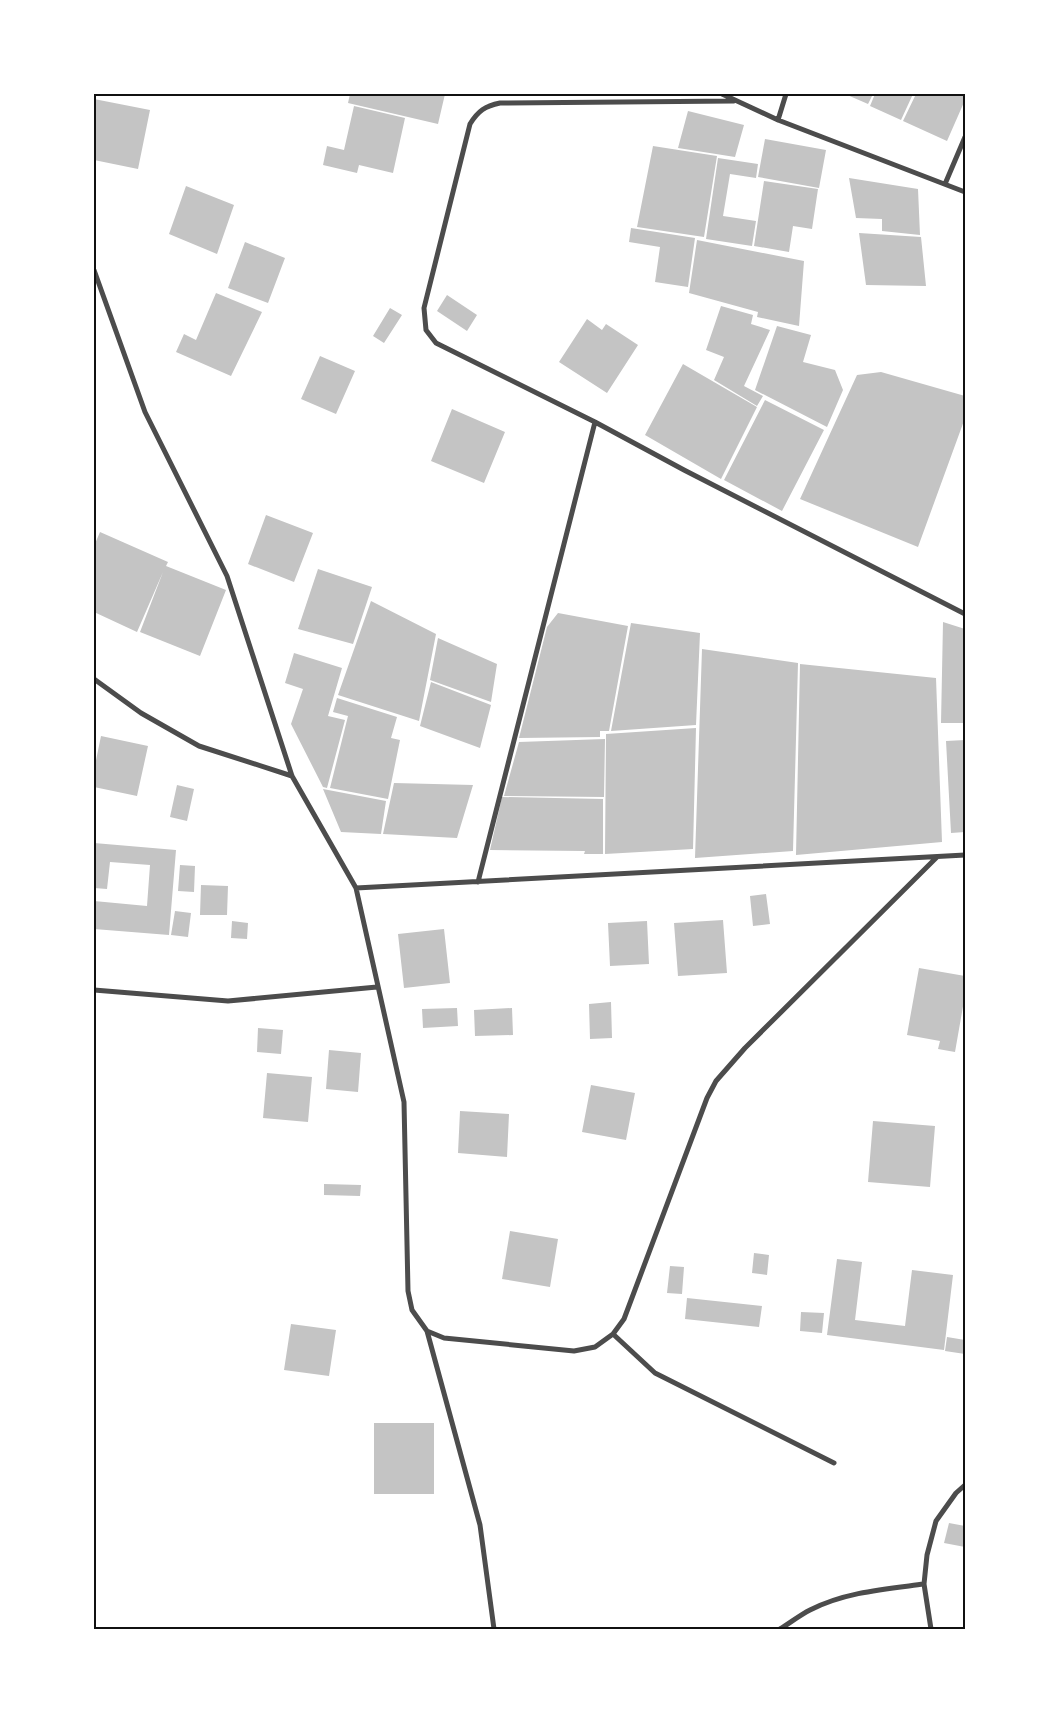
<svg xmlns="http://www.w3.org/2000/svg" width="1059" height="1723" font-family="'Playfair Display',serif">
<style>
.building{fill:#c4c4c4}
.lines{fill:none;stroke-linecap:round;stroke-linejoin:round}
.minor{stroke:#4c4c4c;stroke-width:5}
.neatline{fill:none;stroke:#111;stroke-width:2}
</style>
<rect width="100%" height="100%" fill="#fff"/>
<!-- building -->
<path class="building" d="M 350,94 L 445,94 L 438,124 L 348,103 Z
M 845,94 L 873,94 L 868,104 Z
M 875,94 L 913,94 L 901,120 L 870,106 Z
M 916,94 L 965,94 L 965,100 L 947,141 L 903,121 Z
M 94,99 L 150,110 L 138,169 L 94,160 Z
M 354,106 L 405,118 L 393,173 L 359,165 L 357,173 L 323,165 L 327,146 L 344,150 Z
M 688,111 L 744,125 L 735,157 L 678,148 Z
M 765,139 L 826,150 L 819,188 L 758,177 Z
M 653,146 L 717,156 L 704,237 L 637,227 Z
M 718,158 L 758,164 L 756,178 L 730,174 L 723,216 L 756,221 L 752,246 L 706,239 Z
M 849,178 L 918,189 L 920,235 L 882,231 L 882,219 L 856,218 Z
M 764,181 L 818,189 L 812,229 L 793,226 L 789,252 L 754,246 Z
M 186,186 L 234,205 L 217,254 L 169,234 Z
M 631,228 L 695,238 L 688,287 L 655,282 L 660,247 L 629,242 Z
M 859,233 L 921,237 L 926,286 L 866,285 Z
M 697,240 L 804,261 L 799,326 L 757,317 L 758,312 L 689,293 Z
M 245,242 L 285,258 L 268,303 L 228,288 Z
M 216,293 L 262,312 L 231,376 L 176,352 L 184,334 L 196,340 Z
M 447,295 L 477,315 L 467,331 L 437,311 Z
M 721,306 L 753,315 L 751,324 L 770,330 L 744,386 L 763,396 L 757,406 L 714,380 L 724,357 L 706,350 Z
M 390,308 L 402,315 L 384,343 L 373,336 Z
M 587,319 L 602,330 L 606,324 L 638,345 L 607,393 L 559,362 Z
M 777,326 L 811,335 L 803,362 L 835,370 L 843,390 L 827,427 L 755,390 Z
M 320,356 L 355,371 L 336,414 L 301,399 Z
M 683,364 L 757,407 L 721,479 L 645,435 Z
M 881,372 L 965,396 L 965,418 L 918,547 L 800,499 L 857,375 Z
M 765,400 L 824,430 L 782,511 L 724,480 Z
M 452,409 L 505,432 L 484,483 L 431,461 Z
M 266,515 L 313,533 L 294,582 L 248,564 Z
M 100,532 L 168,562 L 166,566 L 226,590 L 200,656 L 140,632 L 163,572 L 137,632 L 94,612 L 94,546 Z
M 318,569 L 372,587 L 353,644 L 298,629 Z
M 371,601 L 436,634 L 419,721 L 338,695 Z
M 558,613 L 628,626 L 609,731 L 600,731 L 600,737 L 519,738 L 547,627 Z
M 943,622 L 965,629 L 965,723 L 941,723 Z
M 631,623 L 700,633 L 696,725 L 611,731 Z
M 438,638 L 497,664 L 491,702 L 430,680 Z
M 702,649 L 798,663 L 793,851 L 695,858 Z
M 294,653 L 342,668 L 328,716 L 345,720 L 327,788 L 323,787 L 291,724 L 303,689 L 285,683 Z
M 800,664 L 936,678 L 942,842 L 796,855 Z
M 431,682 L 491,705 L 480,748 L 420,726 Z
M 337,698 L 397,717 L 391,738 L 400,740 L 388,799 L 330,788 L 348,716 L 333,712 Z
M 696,728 L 693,849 L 605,854 L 606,734 Z
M 101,736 L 148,746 L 137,796 L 94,787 L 94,770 Z
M 605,739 L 604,797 L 504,796 L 519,742 Z
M 965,740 L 965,832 L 951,833 L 946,741 Z
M 394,783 L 473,785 L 457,838 L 383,834 Z
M 177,785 L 194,789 L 187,821 L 170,817 Z
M 323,789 L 386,801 L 381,834 L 341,832 Z
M 502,797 L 603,799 L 603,854 L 584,854 L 585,851 L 490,850 Z
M 94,843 L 176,850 L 169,935 L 94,929 L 94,901 L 147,906 L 150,865 L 110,862 L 107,889 L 94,888 Z
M 180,865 L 195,866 L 194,892 L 178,891 Z
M 201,885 L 228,886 L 227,915 L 200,915 Z
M 766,894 L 770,924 L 753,926 L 750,896 Z
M 175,911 L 191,913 L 188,937 L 171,935 Z
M 723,920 L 727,973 L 678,976 L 674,923 Z
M 232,921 L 248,923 L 247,939 L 231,938 Z
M 647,921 L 649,964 L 610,966 L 608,923 Z
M 444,929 L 450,983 L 404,988 L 398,934 Z
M 919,968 L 965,976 L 965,995 L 955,1052 L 938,1049 L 940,1041 L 907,1035 Z
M 611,1002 L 612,1038 L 590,1039 L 589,1004 Z
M 457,1008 L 458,1026 L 423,1028 L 422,1009 Z
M 512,1008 L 513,1035 L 475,1036 L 474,1010 Z
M 258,1028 L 283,1030 L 281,1054 L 257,1052 Z
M 329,1050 L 361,1053 L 358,1092 L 326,1089 Z
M 267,1073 L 312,1077 L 308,1122 L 263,1118 Z
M 591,1085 L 635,1093 L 626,1140 L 582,1132 Z
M 460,1111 L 509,1114 L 507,1157 L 458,1153 Z
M 873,1121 L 935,1126 L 930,1187 L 868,1182 Z
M 324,1184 L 361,1185 L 360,1196 L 324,1195 Z
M 510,1231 L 558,1239 L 550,1287 L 502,1279 Z
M 754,1253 L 769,1255 L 767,1275 L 752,1273 Z
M 837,1259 L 862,1262 L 855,1320 L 905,1326 L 912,1270 L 953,1275 L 944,1350 L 827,1335 Z
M 670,1266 L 684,1267 L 682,1294 L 667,1293 Z
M 687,1298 L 762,1306 L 759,1327 L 685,1319 Z
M 801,1312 L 824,1313 L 822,1333 L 800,1331 Z
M 291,1324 L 336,1330 L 329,1376 L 284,1370 Z
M 947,1337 L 965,1340 L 965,1354 L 945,1351 Z
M 374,1423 L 434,1423 L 434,1494 L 374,1494 Z
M 949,1523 L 965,1526 L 965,1547 L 944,1543 Z"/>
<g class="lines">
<!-- minor -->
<path class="minor" d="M 722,94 L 778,120 L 965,192
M 734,101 L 500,103 C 485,106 478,111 470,124 L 424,308 L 426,330 L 436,343 L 595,422 L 684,470 L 965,614
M 778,120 L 786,94
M 945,184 L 965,137
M 94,270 L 145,412 L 227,576 L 292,776 L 356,888 L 965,855
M 94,679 L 141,713 L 199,746 L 292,776
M 478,882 L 595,422
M 356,888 L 404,1102 L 408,1291 L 412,1310 L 427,1331 L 444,1338 L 574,1351 L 595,1347 L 613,1334 L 624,1319 L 707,1098 L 716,1081 L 745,1048 L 937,857
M 94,990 L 228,1001 L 377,987
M 427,1331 L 480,1525 L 494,1629
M 613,1334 L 655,1373 L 834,1463
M 780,1629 C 790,1623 800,1615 810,1610 C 845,1592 886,1589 924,1584
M 931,1629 L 924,1584 L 927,1555 L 936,1521 L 956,1493 L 965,1485"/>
</g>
<!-- border -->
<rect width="1059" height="1723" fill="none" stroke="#ffffff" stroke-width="190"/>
<rect x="95" y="95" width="869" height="1533" class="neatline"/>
</svg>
